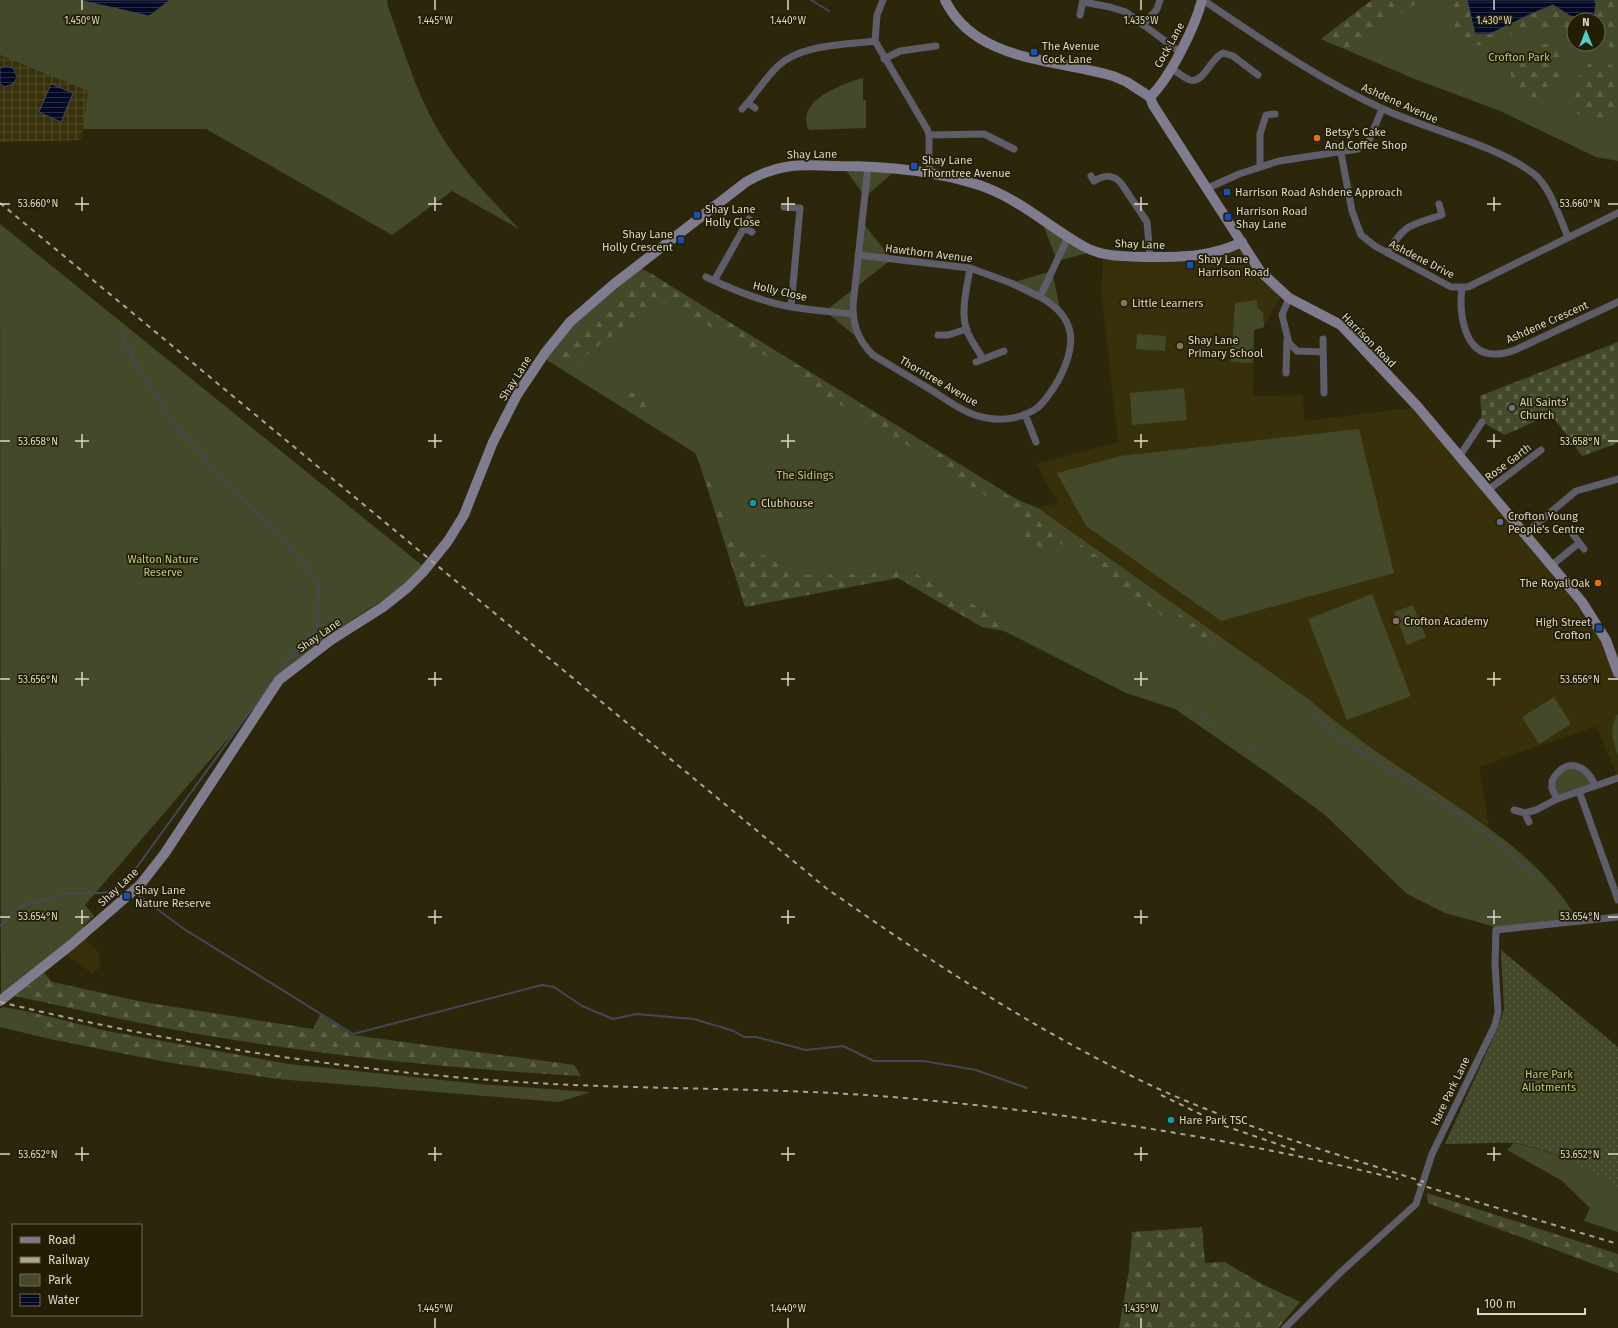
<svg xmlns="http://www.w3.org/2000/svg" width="1618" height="1328" font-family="'Fira Sans',sans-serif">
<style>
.built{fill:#37300b}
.industrial{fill:url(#industrial-grid)}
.green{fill:#444a29;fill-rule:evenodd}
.forest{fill:url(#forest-firs)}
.cemetery{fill:url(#cemetery-stones)}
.garden{fill:url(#garden-dots)}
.water{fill:url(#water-rules);stroke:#434857}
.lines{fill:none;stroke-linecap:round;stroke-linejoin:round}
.stream{stroke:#434857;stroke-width:2}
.street{stroke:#5f5d6a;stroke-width:7}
.secondary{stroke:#7f7c8f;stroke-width:10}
.rail{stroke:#aaa793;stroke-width:2;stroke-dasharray:5 5;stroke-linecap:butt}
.ticks{fill:none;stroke:#dbd8c8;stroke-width:1.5}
.transit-dot{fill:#1a4fb4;stroke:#221d03;stroke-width:1.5}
.food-dot{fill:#e8710a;stroke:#221d03;stroke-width:1.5}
.education-dot{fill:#8d6e63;stroke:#221d03;stroke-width:1.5}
.worship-dot{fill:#6b7280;stroke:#221d03;stroke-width:1.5}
.culture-dot{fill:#0f9aa8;stroke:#221d03;stroke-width:1.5}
.service-dot{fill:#5c6f8a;stroke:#221d03;stroke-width:1.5}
.labels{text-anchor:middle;stroke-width:3.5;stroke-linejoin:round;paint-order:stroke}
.street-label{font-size:11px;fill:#dbd8c8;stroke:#221d03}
.poi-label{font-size:11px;fill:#dbd8c8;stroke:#221d03;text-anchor:start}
.park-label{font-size:11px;fill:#bac782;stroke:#221d03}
.ticks-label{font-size:10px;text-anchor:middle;fill:#dbd8c8;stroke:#221d03;stroke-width:3.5;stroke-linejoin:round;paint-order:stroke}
</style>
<defs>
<pattern id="industrial-grid" width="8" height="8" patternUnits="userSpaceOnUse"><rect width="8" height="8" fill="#37300b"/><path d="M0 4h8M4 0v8" fill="none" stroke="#534d2d"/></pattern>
<pattern id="forest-firs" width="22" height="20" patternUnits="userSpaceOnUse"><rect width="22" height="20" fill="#444a29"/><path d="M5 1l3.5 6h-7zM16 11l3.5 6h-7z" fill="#5e6347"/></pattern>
<pattern id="cemetery-stones" width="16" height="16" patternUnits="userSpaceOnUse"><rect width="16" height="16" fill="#444a29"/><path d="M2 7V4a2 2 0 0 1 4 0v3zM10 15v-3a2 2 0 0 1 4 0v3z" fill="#5e6347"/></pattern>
<pattern id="garden-dots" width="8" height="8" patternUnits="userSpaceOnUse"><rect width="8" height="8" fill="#444a29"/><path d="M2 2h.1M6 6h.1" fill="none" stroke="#5e6347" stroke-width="1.8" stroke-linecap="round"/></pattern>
<pattern id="water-rules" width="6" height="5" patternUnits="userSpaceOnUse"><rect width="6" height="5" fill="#020a26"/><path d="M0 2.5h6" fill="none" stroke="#262d44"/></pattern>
</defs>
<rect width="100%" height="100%" fill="#2c270b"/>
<!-- built -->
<path class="built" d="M 1242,242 L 1282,293 L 1264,327 L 1254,330 L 1253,396 L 1303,395 L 1304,421 L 1418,407 L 1582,602 L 1618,673 L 1618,778 L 1596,726 L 1479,767 L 1489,827 L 1338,725 L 1310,700 L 1038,508 L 1058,503 L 1036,464 L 1118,442 L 1101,290 L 1104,255 L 1163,257 Z
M 88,937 L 87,942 L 100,953 L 99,964 L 102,965 L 98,970 L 96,969 L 93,974 L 66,955 Z"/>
<!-- industrial -->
<path class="industrial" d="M 0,55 L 89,91 L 81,140 L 0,142 Z"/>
<!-- green -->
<path class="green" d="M 0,0 L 79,0 L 149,16 L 170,0 L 387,0 L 388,7 C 404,50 417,96 441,135 C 462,170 491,199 519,229 L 452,191 L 392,235 L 206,129 L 83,129 L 88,91 L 0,55 Z
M 1372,0 L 1618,0 L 1618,161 L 1596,157 L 1498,110 L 1417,80 L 1321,39 ZM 1574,20 L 1598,20 L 1598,44 L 1574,44 Z
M 863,78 L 863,100 L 866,100 L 866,128 L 809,130 C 794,101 842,84 863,78 Z
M 843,166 L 897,169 L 865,197 Z
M 1041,219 L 1095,251 L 1057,261 Z
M 862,222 L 892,259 L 855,288 L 853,305 L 860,340 L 825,311 L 855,288 Z
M 0,224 L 423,566 L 403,588 L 355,618 L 296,660 L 85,905 L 94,916 L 83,926 L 84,928 L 1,994 Z
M 638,266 L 1018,500 L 1038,508 L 1310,700 C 1356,741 1410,773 1460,808 C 1506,839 1551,873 1579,922 L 1496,930 L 1492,926 L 1445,913 L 1407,894 L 1325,815 L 1272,776 L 1175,709 L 1126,693 L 1004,631 L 997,617 L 909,570 L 865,574 L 805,576 L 734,541 L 704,467 L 700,465 L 695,453 L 542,357 L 558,335 Z
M 1052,271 L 1061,314 L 1054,307 L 1011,283 Z
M 1257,300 L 1257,307 L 1263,313 L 1264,327 L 1254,330 L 1253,363 L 1231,362 L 1235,303 Z
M 1137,334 L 1166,336 L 1165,351 L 1136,349 Z
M 1184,388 L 1187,420 L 1132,425 L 1130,393 Z
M 1359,429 L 1394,573 L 1221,621 L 1086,526 L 1057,473 L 1121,456 Z
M 1372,594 L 1411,696 L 1347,720 L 1308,619 Z
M 1413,605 L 1426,637 L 1407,645 L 1394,612 Z
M 1554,697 L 1571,724 L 1539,744 L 1522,717 Z
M 1618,714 L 1618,756 C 1613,740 1608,729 1618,714 Z
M 1576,765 L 1595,786 L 1557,799 L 1552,789 L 1555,775 Z
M 3,1007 L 26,1011 L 50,1039 L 0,1027 L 0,1009 Z
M 289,1064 L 480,1084 L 591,1092 L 559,1102 L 277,1079 Z
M 1514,1143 C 1545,1149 1593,1167 1618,1187 L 1618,1232 L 1584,1221 L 1590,1208 L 1561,1180 L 1507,1150 Z"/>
<!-- forest -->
<path class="forest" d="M 1372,0 L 1421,0 L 1348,50 L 1321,39 Z
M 1452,0 L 1467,0 L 1475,34 L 1490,34 L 1531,14 L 1553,5 L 1570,16 L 1596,3 L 1594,0 L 1618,0 L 1618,54 L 1607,44 L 1598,39 L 1598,20 L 1574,20 L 1574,32 L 1534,28 L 1516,30 L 1495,45 L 1465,45 L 1455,27 Z
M 1533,43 L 1554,45 L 1563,63 L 1557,86 L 1545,98 L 1523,99 C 1512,89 1509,75 1512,60 Z
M 1591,62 L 1612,65 L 1618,76 L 1618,115 C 1567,129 1557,96 1591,62 Z
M 650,273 L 1037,514 L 1214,638 L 1214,645 L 1206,647 L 1053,538 L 1044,550 L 1025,536 L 1030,525 L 932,460 L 806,384 L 777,362 L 664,302 L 653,303 L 571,367 L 558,359 L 555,355 L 629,282 L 637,283 Z
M 624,388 L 650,404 L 644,414 L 618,397 Z
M 700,465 L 704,467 L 734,541 L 805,575 L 865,574 L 909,570 L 997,617 L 1004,631 L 982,627 L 898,578 L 745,607 Z
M 44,973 L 52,982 L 143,1002 L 313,1029 L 320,1015 L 352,1035 L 574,1065 L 581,1076 C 461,1069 341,1058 223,1038 C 153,1027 84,1011 15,996 Z
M 26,1011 L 107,1031 L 289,1064 L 277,1079 L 166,1062 L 50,1039 Z
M 1427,1193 L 1618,1254 L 1618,1273 L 1428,1203 Z
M 1202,1227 L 1205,1263 L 1225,1262 L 1260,1283 L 1300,1302 L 1278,1328 L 1119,1328 L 1129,1270 L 1132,1232 Z"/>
<!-- cemetery -->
<path class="cemetery" d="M 1618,342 L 1618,443 L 1582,456 L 1551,414 L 1505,435 L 1482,422 L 1480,396 Z"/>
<!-- garden -->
<path class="garden" d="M 1501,950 L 1618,1047 L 1618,1187 C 1598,1171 1539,1145 1513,1143 C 1491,1142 1468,1144 1445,1144 L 1499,1025 L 1504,1009 Z"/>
<!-- water -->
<path class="water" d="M 79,0 L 170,0 L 149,16 Z
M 1467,0 L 1594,0 L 1596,3 L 1594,19 L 1570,16 L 1553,5 L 1531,14 L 1490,34 L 1475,34 Z
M 6,66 L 13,68 L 17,77 L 14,83 L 5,87 L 0,84 L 0,68 Z
M 51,84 L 73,93 L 61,122 L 39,112 Z"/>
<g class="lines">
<!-- stream -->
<path class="stream" d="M 811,0 L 829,11
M 119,330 L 137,366 L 175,426 L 309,569 L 318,583 L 317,629 L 288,660 L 276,677
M 1184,704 L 1187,707
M 1309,711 L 1329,731
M 1200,715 L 1205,718
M 1213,723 L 1217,725
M 1231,733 L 1237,738
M 1334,735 L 1428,794 L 1486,833 L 1533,875
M 1251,746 L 1256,750
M 1270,758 L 1275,761
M 138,895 L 184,929 L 353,1034 L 542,985 L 554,987 L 582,1006 L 613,1019 L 636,1014 L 694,1019 L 734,1031 L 744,1037 L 756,1037 L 806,1050 L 843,1046 L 874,1061 L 924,1061 L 976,1070 L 1027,1088
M 0,926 L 15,910 L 22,905 L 51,899 L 66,893 L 101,893 L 113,891 L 134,871 L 269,685"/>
<!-- street -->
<path class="street" d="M 883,0 L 877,15 L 875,41 L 927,129 L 929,135 L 929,174
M 1203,0 C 1261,39 1318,79 1381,108 C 1427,130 1495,144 1534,174 C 1551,188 1559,217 1568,237
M 1083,2 L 1110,7 L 1126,12 L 1180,52
M 1080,15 L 1083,0
M 1143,25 L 1157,9 L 1160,0
M 884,59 L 900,51 L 936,46
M 1171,68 C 1177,72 1184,78 1190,80 C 1204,84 1210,58 1223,53 L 1233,56 L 1258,75
M 748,103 L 755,108
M 742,109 C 755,96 764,79 778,66 C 801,44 844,45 875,41
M 929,135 L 984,134 L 1014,149
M 1341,153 L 1352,211 L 1361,235 L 1375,246 L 1451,287 L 1468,287 L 1618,213
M 868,167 L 853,305 C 853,326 858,340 873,355 C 893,367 913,379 933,391 C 950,402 967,415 987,418 C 1004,421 1023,418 1037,408 C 1046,401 1053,389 1059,379 C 1077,345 1077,317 1040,297 L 1068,237
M 1260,167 L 1260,134 L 1266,115 L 1275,114
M 1091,176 L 1094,181 C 1104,175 1113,174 1121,183 L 1147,222 L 1150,257
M 1208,188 L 1239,174 L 1279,161 L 1358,149 L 1369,141 L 1382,109
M 784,207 L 800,208 L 791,307
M 744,228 L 752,232
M 1387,253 C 1406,223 1409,226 1442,215 L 1439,204
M 858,255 L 970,268 L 1011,283 L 1040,297
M 970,268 C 967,288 960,312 967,331 C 971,341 978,350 983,359
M 706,277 C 727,287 748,296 770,302 C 797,310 826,311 853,314
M 714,281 L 749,219
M 1462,288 C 1459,311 1463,354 1494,354 C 1511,355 1528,343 1543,337 C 1568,325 1593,314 1618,302
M 1289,298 L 1282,315 L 1289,343 L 1297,351 L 1323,352
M 938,335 L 948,335 L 967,329
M 1323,339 L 1324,393
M 976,362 L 1004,351
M 1286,373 L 1287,339
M 1025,414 L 1036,442
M 1459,457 L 1482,422
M 1488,490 L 1541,450
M 1526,533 L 1576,491 L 1618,479
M 1572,533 L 1584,549
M 1552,565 L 1579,543
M 1579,791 L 1618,900
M 1557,799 L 1552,789 L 1552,781 C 1564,757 1587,763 1595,786
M 1514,810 L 1525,813 L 1536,810 L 1557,799 L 1618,778
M 1525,813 L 1529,822
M 1285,1328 L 1342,1271 L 1416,1204 L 1432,1154 L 1495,1025 L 1498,1012 L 1495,964 L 1496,930 L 1618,917"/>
<!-- secondary -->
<path class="secondary" d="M 945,0 C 975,62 1055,59 1113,76 L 1127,82 L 1150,97
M 1150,97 L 1153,105 L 1260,271 L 1289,298 L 1341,325 L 1418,407 L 1582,602 L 1606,640 L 1618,673
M 1150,97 C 1170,78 1195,27 1202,0
M 0,1001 L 72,944 L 140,885 L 165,853 L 279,680 L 331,640 L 383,607 L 407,588 L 423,572 L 448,541 L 464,515 L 493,442 L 517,395 L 545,353 L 570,322 L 614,284 L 746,182 C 780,162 801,165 839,166 C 885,166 935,171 979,185 C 1018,198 1048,226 1083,246 C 1104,258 1127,256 1150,257 C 1182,257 1212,257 1242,242"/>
<!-- rail -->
<path class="rail" d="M 0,203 L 826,888 C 930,961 1033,1029 1148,1084 C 1237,1126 1331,1152 1424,1182
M 0,1002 C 165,1042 335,1069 504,1081 C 641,1091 779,1086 915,1099 C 1078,1114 1239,1140 1398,1179
M 1161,1095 L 1225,1126 L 1298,1151
M 1417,1184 L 1618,1244"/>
</g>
<!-- ticks -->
<path class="ticks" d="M 82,0 L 82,10M 435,0 L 435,10M 788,0 L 788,10M 1141,0 L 1141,10M 1494,0 L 1494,10M 82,197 L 82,211M 435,197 L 435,211M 788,197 L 788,211M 1141,197 L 1141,211M 1494,197 L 1494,211M 0,204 L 10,204M 75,204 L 89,204M 428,204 L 442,204M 781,204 L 795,204M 1134,204 L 1148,204M 1487,204 L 1501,204M 1608,204 L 1618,204M 82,434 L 82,448M 435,434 L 435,448M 788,434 L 788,448M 1141,434 L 1141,448M 1494,434 L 1494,448M 0,441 L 10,441M 75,441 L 89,441M 428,441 L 442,441M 781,441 L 795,441M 1134,441 L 1148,441M 1487,441 L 1501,441M 1608,441 L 1618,441M 82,672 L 82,686M 435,672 L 435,686M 788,672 L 788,686M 1141,672 L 1141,686M 1494,672 L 1494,686M 0,679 L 10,679M 75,679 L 89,679M 428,679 L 442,679M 781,679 L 795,679M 1134,679 L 1148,679M 1487,679 L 1501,679M 1608,679 L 1618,679M 82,910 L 82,924M 435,910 L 435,924M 788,910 L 788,924M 1141,910 L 1141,924M 1494,910 L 1494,924M 0,917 L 10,917M 75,917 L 89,917M 428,917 L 442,917M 781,917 L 795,917M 1134,917 L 1148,917M 1487,917 L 1501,917M 1608,917 L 1618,917M 82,1147 L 82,1161M 435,1147 L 435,1161M 788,1147 L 788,1161M 1141,1147 L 1141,1161M 1494,1147 L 1494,1161M 0,1154 L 10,1154M 75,1154 L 89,1154M 428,1154 L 442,1154M 781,1154 L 795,1154M 1134,1154 L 1148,1154M 1487,1154 L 1501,1154M 1608,1154 L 1618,1154M 435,1318 L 435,1328M 788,1318 L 788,1328M 1141,1318 L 1141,1328"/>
<!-- markers -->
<g class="transit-dot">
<rect x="1030" y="48" width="8" height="8" rx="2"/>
<rect x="910" y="162" width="8" height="8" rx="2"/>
<rect x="1223" y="188" width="8" height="8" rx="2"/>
<rect x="693" y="211" width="8" height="8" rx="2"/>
<rect x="1224" y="213" width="8" height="8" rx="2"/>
<rect x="677" y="236" width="8" height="8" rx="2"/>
<rect x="1186" y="261" width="8" height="8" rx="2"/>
<rect x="1595" y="624" width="8" height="8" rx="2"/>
<rect x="123" y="892" width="8" height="8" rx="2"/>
</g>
<g class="food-dot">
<circle cx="1317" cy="138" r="4"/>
<circle cx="1598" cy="583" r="4"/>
</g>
<g class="education-dot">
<circle cx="1124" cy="303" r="4"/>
<circle cx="1180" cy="346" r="4"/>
<circle cx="1396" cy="621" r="4"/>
</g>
<circle class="worship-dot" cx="1512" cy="408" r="4"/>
<g class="culture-dot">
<circle cx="753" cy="503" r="4"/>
<circle cx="1171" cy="1120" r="4"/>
</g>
<circle class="service-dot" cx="1500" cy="522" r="4"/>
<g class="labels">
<!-- street labels -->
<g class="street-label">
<text transform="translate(1169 45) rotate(-61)" y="4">Cock Lane</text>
<text transform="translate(1400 103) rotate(24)" y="4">Ashdene Avenue</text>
<text transform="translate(812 154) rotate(-1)" y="4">Shay Lane</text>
<text transform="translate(1140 244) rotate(2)" y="4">Shay Lane</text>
<text transform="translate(929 253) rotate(7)" y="4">Hawthorn Avenue</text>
<text transform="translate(1422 259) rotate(27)" y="4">Ashdene Drive</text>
<text transform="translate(780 291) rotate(13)" y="4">Holly Close</text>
<text transform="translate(1547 322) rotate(-24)" y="4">Ashdene Crescent</text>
<text transform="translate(1369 340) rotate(45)" y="4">Harrison Road</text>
<text transform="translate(515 378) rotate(-58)" y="4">Shay Lane</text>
<text transform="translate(939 381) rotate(30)" y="4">Thorntree Avenue</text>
<text transform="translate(1508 462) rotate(-37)" y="4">Rose Garth</text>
<text transform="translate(319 635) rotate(-35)" y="4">Shay Lane</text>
<text transform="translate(118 887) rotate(-43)" y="4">Shay Lane</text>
<text transform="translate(1450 1091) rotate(-64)" y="4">Hare Park Lane</text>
</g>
<!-- poi labels -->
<g class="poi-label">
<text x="1042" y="50">The Avenue<tspan x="1042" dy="13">Cock Lane</tspan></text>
<text x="1325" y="136">Betsy's Cake<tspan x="1325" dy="13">And Coffee Shop</tspan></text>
<text x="922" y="164">Shay Lane<tspan x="922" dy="13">Thorntree Avenue</tspan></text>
<text x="1235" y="196">Harrison Road Ashdene Approach</text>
<text x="705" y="213">Shay Lane<tspan x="705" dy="13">Holly Close</tspan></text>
<text x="1236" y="215">Harrison Road<tspan x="1236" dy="13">Shay Lane</tspan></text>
<text x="673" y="238" text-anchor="end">Shay Lane<tspan x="673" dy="13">Holly Crescent</tspan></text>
<text x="1198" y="263">Shay Lane<tspan x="1198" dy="13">Harrison Road</tspan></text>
<text x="1132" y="307">Little Learners</text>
<text x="1188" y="344">Shay Lane<tspan x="1188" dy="13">Primary School</tspan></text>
<text x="1520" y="406">All Saints’<tspan x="1520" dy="13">Church</tspan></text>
<text x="761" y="507">Clubhouse</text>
<text x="1508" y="520">Crofton Young<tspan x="1508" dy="13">People's Centre</tspan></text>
<text x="1590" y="587" text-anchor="end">The Royal Oak</text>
<text x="1404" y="625">Crofton Academy</text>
<text x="1591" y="626" text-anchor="end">High Street<tspan x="1591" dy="13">Crofton</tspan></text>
<text x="135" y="894">Shay Lane<tspan x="135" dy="13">Nature Reserve</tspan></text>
<text x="1179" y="1124">Hare Park TSC</text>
</g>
<!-- park labels -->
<g class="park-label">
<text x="1519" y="61">Crofton Park</text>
<text x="805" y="479">The Sidings</text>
<text x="163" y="563">Walton Nature<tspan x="163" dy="13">Reserve</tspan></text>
<text x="1549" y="1078">Hare Park<tspan x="1549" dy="13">Allotments</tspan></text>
</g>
</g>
<g class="ticks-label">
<text x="82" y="24">1.450°W</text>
<text x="435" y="24">1.445°W</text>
<text x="788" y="24">1.440°W</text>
<text x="1141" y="24">1.435°W</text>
<text x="1494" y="24">1.430°W</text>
<text x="38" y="207">53.660°N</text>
<text x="1580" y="207">53.660°N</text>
<text x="38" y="445">53.658°N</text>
<text x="1580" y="445">53.658°N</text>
<text x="38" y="683">53.656°N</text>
<text x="1580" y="683">53.656°N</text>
<text x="38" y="920">53.654°N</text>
<text x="1580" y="920">53.654°N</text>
<text x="38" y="1158">53.652°N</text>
<text x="1580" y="1158">53.652°N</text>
<text x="435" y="1312">1.445°W</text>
<text x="788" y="1312">1.440°W</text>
<text x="1141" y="1312">1.435°W</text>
</g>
<!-- legend -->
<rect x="12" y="1224" width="130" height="92" fill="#221d03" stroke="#6c6852"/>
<rect x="20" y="1237" width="20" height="6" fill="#7f7c8f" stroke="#6c6852"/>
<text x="48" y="1244" font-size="12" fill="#dbd8c8">Road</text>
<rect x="20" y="1257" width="20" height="6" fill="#aaa793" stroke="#6c6852"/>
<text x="48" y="1264" font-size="12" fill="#dbd8c8">Railway</text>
<rect x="20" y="1274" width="20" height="12" fill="#444a29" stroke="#6c6852"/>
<text x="48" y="1284" font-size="12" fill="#dbd8c8">Park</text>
<rect x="20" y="1294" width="20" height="12" fill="url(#water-rules)" stroke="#6c6852"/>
<text x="48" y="1304" font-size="12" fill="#dbd8c8">Water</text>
<!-- north arrow -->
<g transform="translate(1586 32)"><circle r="19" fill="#221d03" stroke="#6c6852"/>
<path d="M0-3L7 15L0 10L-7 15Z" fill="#52cdcc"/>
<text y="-6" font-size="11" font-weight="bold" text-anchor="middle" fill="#dbd8c8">N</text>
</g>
<!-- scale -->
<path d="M1478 1308v6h107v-6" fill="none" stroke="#dbd8c8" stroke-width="2"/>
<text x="1484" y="1308" font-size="12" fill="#dbd8c8" stroke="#221d03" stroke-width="3" paint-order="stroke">100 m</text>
</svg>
